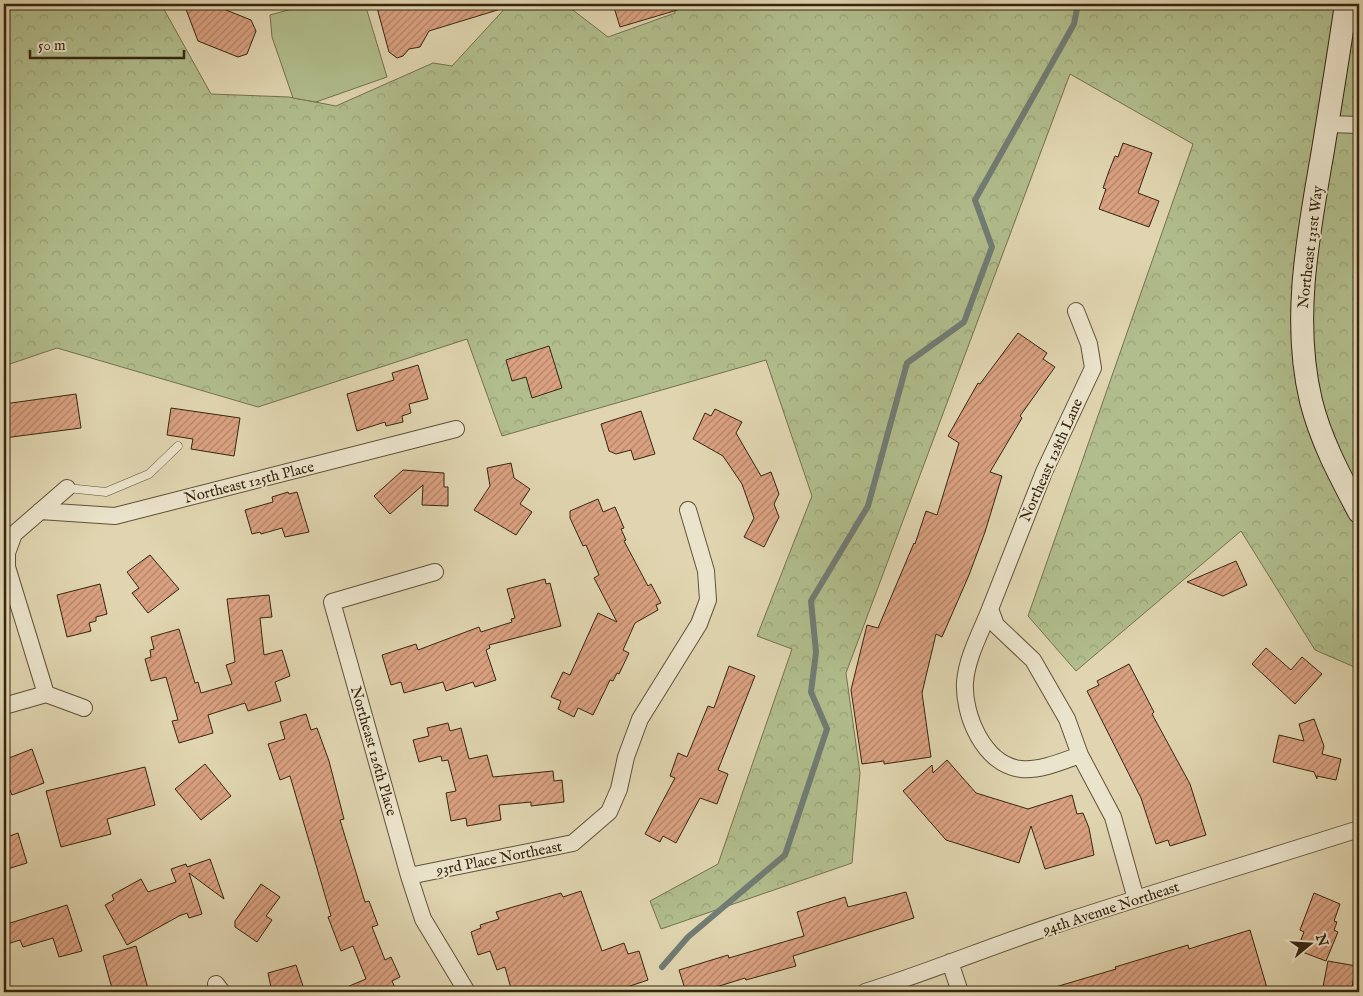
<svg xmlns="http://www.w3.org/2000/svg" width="1363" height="996" font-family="'IM FELL English',serif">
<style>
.forest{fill:url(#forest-crowns);stroke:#74724e}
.park{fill:#b1bd8c;stroke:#74724e}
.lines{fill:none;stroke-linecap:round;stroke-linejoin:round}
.stream{stroke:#717c74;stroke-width:6}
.building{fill:url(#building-hatch);stroke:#36260f}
.lane-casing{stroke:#605237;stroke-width:9}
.street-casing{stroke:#605237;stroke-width:18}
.secondary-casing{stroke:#36260f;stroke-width:24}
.lane{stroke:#ebe4cc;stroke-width:8}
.street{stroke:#ebe4cc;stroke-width:16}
.secondary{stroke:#ebe4cc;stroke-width:22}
.labels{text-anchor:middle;stroke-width:4;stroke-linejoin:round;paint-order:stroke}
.street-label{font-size:15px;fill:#36260f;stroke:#ebe4cc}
</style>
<defs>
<pattern id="forest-crowns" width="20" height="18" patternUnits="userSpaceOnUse" patternTransform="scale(1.25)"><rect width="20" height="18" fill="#b1bd8c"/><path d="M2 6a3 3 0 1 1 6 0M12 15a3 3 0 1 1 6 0" fill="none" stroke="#99a278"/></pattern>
<pattern id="building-hatch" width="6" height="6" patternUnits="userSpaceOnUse" patternTransform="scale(1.25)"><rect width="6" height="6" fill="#daa181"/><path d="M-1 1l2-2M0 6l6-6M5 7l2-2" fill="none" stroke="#b28368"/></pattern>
</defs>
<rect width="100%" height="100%" fill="#e0d5b0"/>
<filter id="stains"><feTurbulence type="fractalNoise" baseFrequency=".004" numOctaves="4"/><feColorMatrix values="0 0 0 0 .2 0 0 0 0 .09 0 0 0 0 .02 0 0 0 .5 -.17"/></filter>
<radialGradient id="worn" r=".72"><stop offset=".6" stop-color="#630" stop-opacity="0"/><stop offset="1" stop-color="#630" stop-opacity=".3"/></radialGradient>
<!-- forest -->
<path class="forest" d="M 4,4 L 161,4 L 211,94 L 289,97 L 336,106 L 433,63 L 452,66 L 509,4 L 565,4 L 608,37 L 675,13 L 674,4 L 1359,4 L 1359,669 L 1315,650 L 1241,531 L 1076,671 L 1028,616 L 1193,144 L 1070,74 L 846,673 L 860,773 L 852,863 L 661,929 L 650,901 L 718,864 L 792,649 L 757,636 L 812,496 L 766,360 L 502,436 L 467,339 L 258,407 L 57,348 L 4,366 Z"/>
<!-- park -->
<path class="park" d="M 310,4 L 365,4 L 387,77 L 316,102 L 293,98 L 272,37 L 270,15 Z"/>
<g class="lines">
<!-- stream -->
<path class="stream" d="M 662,967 L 688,937 L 785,855 L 827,729 L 811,692 L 816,652 L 811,601 L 868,506 L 907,363 L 964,322 L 992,247 L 975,200 L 1074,24 L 1078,4"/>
</g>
<!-- building -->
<path class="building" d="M 184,4 L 211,4 L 251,20 L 256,31 L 247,54 L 238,57 L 198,41 Z
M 376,4 L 504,4 L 504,8 L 429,31 L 420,47 L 409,49 L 403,56 L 397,58 L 389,52 Z
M 613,4 L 683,4 L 684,8 L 620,27 Z
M 1123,143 L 1152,153 L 1138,193 L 1159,201 L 1149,227 L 1099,209 L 1106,189 L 1103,188 L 1109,171 L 1115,156 L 1118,157 Z
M 1018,333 L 1047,353 L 1043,359 L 1055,367 L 1020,416 L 1022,418 L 990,472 L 1002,476 L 985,532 L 969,575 L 942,637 L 936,634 L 922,693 L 931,757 L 884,764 L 884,761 L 862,764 L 851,690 L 867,625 L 878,628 L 914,543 L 915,544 L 926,511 L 937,515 L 959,443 L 948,436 L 978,383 L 980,384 Z
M 549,346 L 562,388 L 532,398 L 526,377 L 512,381 L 506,360 Z
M 418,365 L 428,399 L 409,404 L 411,413 L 402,416 L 403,422 L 386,426 L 385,422 L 357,431 L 347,394 L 394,380 L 392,373 Z
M 76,394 L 81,428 L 4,438 L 4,404 Z
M 171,408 L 240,418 L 234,456 L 191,449 L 193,439 L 167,435 Z
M 715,409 L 742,422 L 736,433 L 761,476 L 771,472 L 779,494 L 774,504 L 779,517 L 764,547 L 744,537 L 754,518 L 742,484 L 723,456 L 693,439 L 705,413 L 711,416 Z
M 641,411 L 655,454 L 634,460 L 631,450 L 616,454 L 609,451 L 601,424 Z
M 511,463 L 514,478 L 530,489 L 520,504 L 532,512 L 516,535 L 474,510 L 490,486 L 487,468 Z
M 403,470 L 444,473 L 444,487 L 448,487 L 448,506 L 422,505 L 423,485 L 390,514 L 374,496 Z
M 288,492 L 289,494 L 297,492 L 309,532 L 285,537 L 282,528 L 261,534 L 260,532 L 252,534 L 245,510 L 273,502 L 272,497 Z
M 598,499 L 603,512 L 615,507 L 624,528 L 621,529 L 626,540 L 624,541 L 648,586 L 651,584 L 661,603 L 656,605 L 658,610 L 635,623 L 623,650 L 629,653 L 619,674 L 617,673 L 613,681 L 610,680 L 593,715 L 578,708 L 574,717 L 558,709 L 561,701 L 551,697 L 563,672 L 570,675 L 598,613 L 617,622 L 594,578 L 599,575 L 586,545 L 583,546 L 570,518 L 570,511 Z
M 150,555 L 179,589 L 148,613 L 132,593 L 139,588 L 127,572 Z
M 1236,561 L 1247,585 L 1223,596 L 1187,582 Z
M 545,579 L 546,584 L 550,583 L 561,626 L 489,645 L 490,648 L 486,650 L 496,680 L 475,687 L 473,682 L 446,691 L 443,682 L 404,693 L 401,682 L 391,685 L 382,655 L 416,644 L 418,650 L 479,627 L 481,632 L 512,622 L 511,619 L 515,618 L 507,589 Z
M 100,584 L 107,614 L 96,617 L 96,621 L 89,623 L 91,631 L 67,637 L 57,595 Z
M 269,595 L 272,617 L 260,618 L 264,655 L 282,650 L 290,676 L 275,682 L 281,701 L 248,711 L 245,703 L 208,715 L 213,733 L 179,743 L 172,721 L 178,720 L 166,677 L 151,681 L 145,659 L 151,657 L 150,650 L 154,649 L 151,637 L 179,629 L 195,683 L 198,682 L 201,693 L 232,684 L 226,665 L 235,662 L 227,599 Z
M 1266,648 L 1291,670 L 1302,657 L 1322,674 L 1295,704 L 1252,664 Z
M 1129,664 L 1154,712 L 1152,714 L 1190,784 L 1206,835 L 1170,846 L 1168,840 L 1156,844 L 1141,798 L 1087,691 L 1099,685 L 1097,681 Z
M 729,666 L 755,676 L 718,770 L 728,774 L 717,804 L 700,798 L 676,843 L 663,836 L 660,842 L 645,834 L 675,778 L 670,776 L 678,753 L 687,757 L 708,706 L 714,708 Z
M 306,714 L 311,730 L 317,728 L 329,761 L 344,819 L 340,820 L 365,902 L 369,901 L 378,925 L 372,927 L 385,960 L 391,957 L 400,977 L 392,981 L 397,992 L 335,992 L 366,979 L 353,946 L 341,951 L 328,917 L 331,916 L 290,776 L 280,780 L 268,744 L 285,739 L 280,722 Z
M 1314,719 L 1324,746 L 1322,754 L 1341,759 L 1336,780 L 1317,776 L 1317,779 L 1314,772 L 1273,762 L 1279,735 L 1304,741 L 1299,724 Z
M 448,723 L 450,731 L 461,728 L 469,759 L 487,755 L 493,777 L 553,771 L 554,781 L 562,780 L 564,802 L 531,806 L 531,802 L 499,805 L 501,820 L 467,826 L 466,818 L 451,821 L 446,793 L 456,791 L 448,760 L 442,761 L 441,756 L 419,762 L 413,740 L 429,736 L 427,728 Z
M 32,749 L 44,783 L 12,795 L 8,786 L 4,788 L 4,760 Z
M 947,760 L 976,793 L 1028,809 L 1072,795 L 1077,814 L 1083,813 L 1089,828 L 1094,855 L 1045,869 L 1031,826 L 1019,863 L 946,840 L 903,791 L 932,765 L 933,773 Z
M 205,764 L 231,796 L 201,820 L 175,789 Z
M 145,767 L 155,805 L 107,819 L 111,834 L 61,847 L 46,791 Z
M 18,833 L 27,863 L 4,870 L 4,838 Z
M 210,859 L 224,899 L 189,873 L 202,914 L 189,918 L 187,913 L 179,916 L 127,945 L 105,905 L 114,900 L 112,895 L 141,879 L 148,892 L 176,882 L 171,869 L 186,864 L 187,867 Z
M 261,884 L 280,897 L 266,916 L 272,920 L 257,942 L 235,927 L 235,921 Z
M 581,891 L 602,951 L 624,943 L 628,954 L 639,951 L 648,980 L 612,992 L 512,992 L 505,967 L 497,970 L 490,951 L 478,955 L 471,932 L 481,928 L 480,925 L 499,919 L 496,912 L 561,893 L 563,897 Z
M 906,892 L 914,918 L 793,956 L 796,966 L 746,980 L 745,978 L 700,992 L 686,992 L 679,970 L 728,955 L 729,958 L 804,936 L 797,912 L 845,897 L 848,907 Z
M 1314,893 L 1340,904 L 1334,921 L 1337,922 L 1334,930 L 1338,932 L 1326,961 L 1297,950 L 1304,932 L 1300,930 Z
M 67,905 L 82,951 L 59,957 L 53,938 L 23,947 L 20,940 L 4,945 L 4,925 Z
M 1250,930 L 1267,988 L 1252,992 L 1053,992 L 1052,988 L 1116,969 L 1115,967 L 1188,945 L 1189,949 L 1198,946 Z
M 136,946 L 149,992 L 113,992 L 103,956 Z
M 1328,961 L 1356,966 L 1351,992 L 1322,992 Z
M 296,965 L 305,992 L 272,992 L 268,973 Z"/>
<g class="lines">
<defs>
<path id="lane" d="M 67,488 L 106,492 L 149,474 L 178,446"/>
<path id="street" d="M 1327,124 L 1359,125
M 1076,311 L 1089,344 L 1093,368 L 1044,472 L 990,609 L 996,625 L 1033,660 L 1067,719 L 1080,755 L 1113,817 L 1136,899
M 40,511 L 115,516 L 456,429
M 435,572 L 332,602 L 409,876 L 423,919 L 467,992
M 990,609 C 981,632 967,657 965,682 C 963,715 984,765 1021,769 C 1040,771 1063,761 1080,755
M 46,694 L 7,567 L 7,553 L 14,534 L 67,488
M 4,706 L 46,694 L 84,708
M 409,876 L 573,843 L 609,812 L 619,789 L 626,757 L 640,719 L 699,624 L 708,600 L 706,571 L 688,510
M 950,962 L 960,992
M 216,984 L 222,992
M 865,992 C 929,972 991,946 1055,925 C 1156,892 1258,861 1359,829"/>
<path id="secondary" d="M 1346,4 C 1339,52 1331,101 1323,150 C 1309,232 1291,318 1311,401 C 1321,441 1340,476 1359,512"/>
</defs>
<!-- lane casing -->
<use href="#lane" class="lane-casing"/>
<!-- street casing -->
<use href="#street" class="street-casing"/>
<!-- secondary casing -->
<use href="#secondary" class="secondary-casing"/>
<!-- lane -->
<use href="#lane" class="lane"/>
<!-- street -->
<use href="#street" class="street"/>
<!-- secondary -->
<use href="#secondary" class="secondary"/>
</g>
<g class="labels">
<!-- street labels -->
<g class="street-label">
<text transform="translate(1310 247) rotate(-83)" y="5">Northeast 131st Way</text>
<text transform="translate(1051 460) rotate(-66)" y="5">Northeast 128th Lane</text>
<text transform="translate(249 482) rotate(-14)" y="5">Northeast 125th Place</text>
<text transform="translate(374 751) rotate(74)" y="5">Northeast 126th Place</text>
<text transform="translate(499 858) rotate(-11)" y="5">93rd Place Northeast</text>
<text transform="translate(1111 908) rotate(-18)" y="5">94th Avenue Northeast</text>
</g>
</g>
<!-- margin -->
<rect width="1363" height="996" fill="none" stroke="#e0d5b0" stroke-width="20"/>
<rect x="5" y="5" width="1353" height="986" fill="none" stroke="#36260f" stroke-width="2.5"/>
<rect x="10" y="10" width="1343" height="976" fill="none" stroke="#36260f"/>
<!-- north arrow -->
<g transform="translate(1310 944) rotate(72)" stroke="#ebe4cc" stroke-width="4" paint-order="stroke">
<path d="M0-4L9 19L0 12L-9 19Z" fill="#36260f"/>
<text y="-8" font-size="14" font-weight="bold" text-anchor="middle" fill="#36260f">N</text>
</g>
<!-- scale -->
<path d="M30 50v8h154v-8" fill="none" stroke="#36260f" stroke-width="2.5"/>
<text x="38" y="50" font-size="15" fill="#36260f" stroke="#ebe4cc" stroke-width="4" paint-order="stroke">50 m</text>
<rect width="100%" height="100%" filter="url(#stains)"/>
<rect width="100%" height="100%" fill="url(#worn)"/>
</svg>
